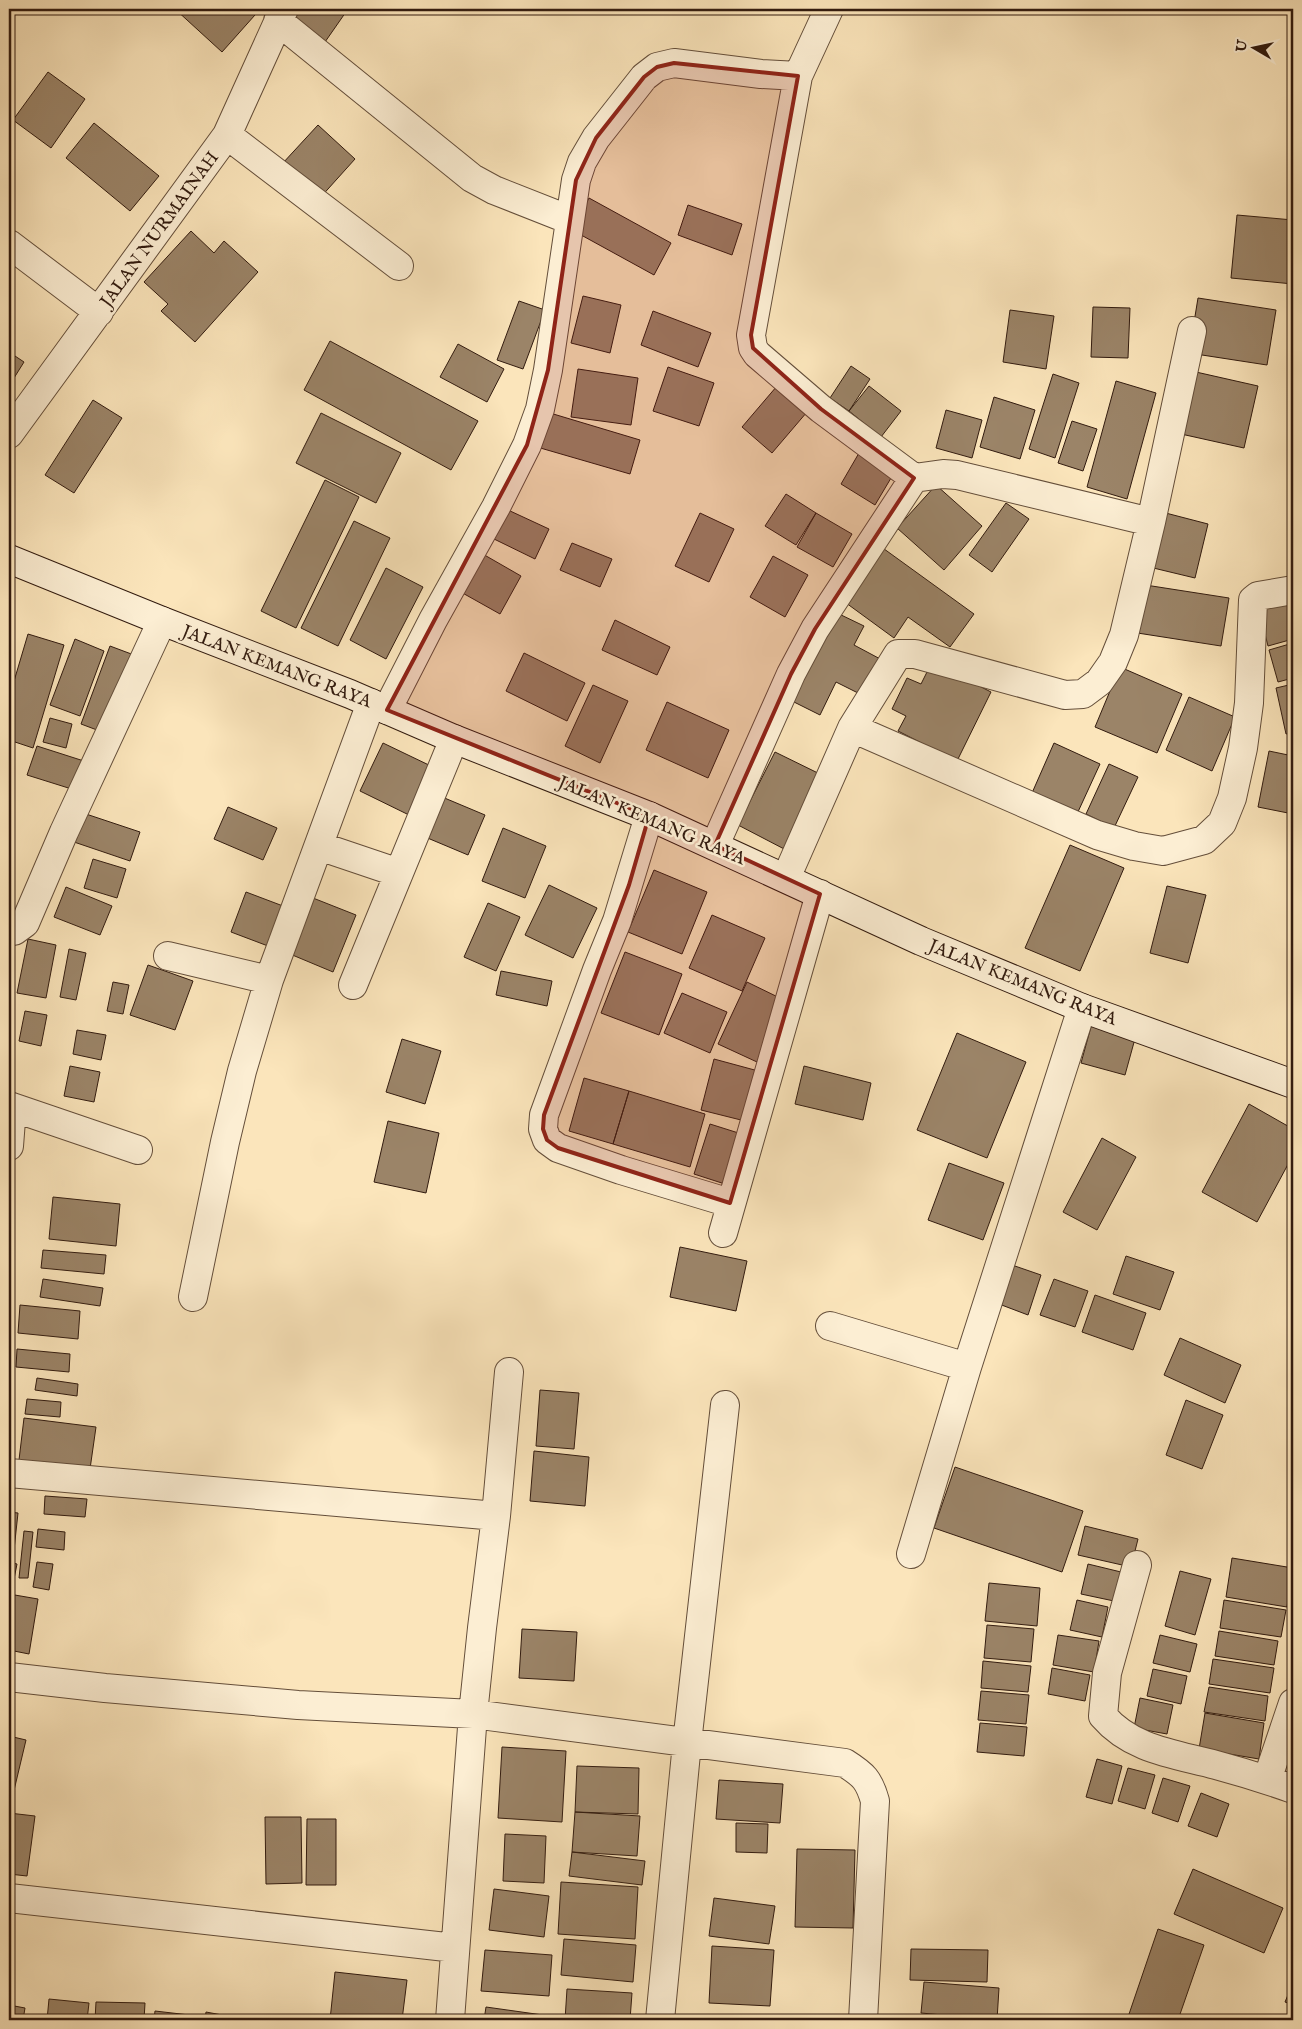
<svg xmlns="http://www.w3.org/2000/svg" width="1302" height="2029" font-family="'IM FELL English',serif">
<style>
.building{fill:#9b8468;stroke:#321b0f}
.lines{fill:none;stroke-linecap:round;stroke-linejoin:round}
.street-casing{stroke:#644e3a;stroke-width:30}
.secondary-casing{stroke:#321b0f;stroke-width:30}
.street{stroke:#fceed3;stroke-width:28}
.secondary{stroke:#fceed3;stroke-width:28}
.marked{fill:#8f2418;fill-opacity:0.2;stroke:#8f2418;stroke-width:4;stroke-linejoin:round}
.labels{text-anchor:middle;stroke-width:5;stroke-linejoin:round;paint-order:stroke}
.street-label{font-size:18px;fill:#321b0f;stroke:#fceed3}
</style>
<rect width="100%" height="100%" fill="#fbe5bb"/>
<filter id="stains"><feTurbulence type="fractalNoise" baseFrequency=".004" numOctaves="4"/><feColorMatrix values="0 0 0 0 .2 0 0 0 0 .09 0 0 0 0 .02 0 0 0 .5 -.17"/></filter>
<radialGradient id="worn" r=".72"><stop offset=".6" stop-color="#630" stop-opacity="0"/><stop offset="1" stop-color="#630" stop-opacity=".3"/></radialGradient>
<!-- building -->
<path class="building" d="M 175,9 L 248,9 L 255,15 L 222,52 Z
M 294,9 L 348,9 L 325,42 L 289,16 Z
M 48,72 L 85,99 L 51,148 L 13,120 Z
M 94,123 L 159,176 L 130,211 L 66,158 Z
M 318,125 L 355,159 L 319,199 L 282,164 Z
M 589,198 L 671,243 L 654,275 L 572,230 Z
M 688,205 L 742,224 L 732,255 L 678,235 Z
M 1237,215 L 1293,220 L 1293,284 L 1231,278 Z
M 191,231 L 214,253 L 224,241 L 258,272 L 195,342 L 161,311 L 168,304 L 144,282 Z
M 583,296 L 621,305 L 610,353 L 571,343 Z
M 1198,298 L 1276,310 L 1267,365 L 1189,353 Z
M 519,301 L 545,310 L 523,369 L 497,360 Z
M 1093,307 L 1130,308 L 1128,358 L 1091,357 Z
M 1010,310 L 1054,316 L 1046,369 L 1003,362 Z
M 653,311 L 711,333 L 698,367 L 641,345 Z
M 330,341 L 478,421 L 451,470 L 304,390 Z
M 458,344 L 504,369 L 487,402 L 440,377 Z
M 9,352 L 24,362 L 9,386 Z
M 851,366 L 870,379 L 849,411 L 830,398 Z
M 668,367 L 714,383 L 699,426 L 653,411 Z
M 578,369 L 638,378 L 631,425 L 571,417 Z
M 1196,372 L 1258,386 L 1244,448 L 1181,434 Z
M 1053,374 L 1079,383 L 1055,458 L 1029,449 Z
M 1116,381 L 1156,393 L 1127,499 L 1087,487 Z
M 777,386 L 807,412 L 772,453 L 742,427 Z
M 869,386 L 901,411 L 881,437 L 849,411 Z
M 994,397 L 1035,410 L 1020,459 L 980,447 Z
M 93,400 L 122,418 L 74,493 L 45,475 Z
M 540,410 L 640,440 L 630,474 L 530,445 Z
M 946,410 L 982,420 L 972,458 L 936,448 Z
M 321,413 L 401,453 L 376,503 L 296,463 Z
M 1072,421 L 1097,429 L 1083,471 L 1058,463 Z
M 859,453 L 894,473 L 875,505 L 841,484 Z
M 325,480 L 359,497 L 296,628 L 261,611 Z
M 936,485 L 982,526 L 944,570 L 897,528 Z
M 786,494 L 816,513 L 796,545 L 765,526 Z
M 1006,503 L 1029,519 L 992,572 L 969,555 Z
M 508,510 L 549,529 L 535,559 L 494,539 Z
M 1158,511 L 1208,524 L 1195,578 L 1145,566 Z
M 700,513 L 734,529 L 709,582 L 675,566 Z
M 816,513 L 852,534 L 833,567 L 797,547 Z
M 354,521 L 390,538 L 338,646 L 301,628 Z
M 572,543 L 612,559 L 600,587 L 560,570 Z
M 880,546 L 974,614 L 950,647 L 908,617 L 894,638 L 842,600 Z
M 481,553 L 521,576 L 500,614 L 459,591 Z
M 773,556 L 808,575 L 785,617 L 750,597 Z
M 386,568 L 423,587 L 386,659 L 350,640 Z
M 1139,584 L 1229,598 L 1221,646 L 1131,632 Z
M 1293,596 L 1293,639 L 1268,646 L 1258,606 Z
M 837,613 L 864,626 L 854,645 L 884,661 L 866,697 L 836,682 L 820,715 L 792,701 Z
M 615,620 L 670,647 L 657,675 L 602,650 Z
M 9,629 L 12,629 L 9,645 Z
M 28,634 L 64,645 L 33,748 L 9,740 L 9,698 Z
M 75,639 L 104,651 L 80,716 L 50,705 Z
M 1293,643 L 1293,678 L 1278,682 L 1269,650 Z
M 110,646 L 134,655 L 105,733 L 81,724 Z
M 524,653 L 585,683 L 567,721 L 506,691 Z
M 932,662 L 991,692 L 957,761 L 898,731 L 906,716 L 892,709 L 907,678 L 921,684 Z
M 1120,667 L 1182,694 L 1157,753 L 1095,727 Z
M 1293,684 L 1293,732 L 1286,734 L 1276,688 Z
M 593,685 L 628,701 L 600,763 L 565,746 Z
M 1189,697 L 1235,717 L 1212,771 L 1166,750 Z
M 667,702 L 729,730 L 708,778 L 646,750 Z
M 50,718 L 72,724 L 66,748 L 43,742 Z
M 383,743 L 433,767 L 409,815 L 360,791 Z
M 1054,743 L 1100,764 L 1077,814 L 1032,793 Z
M 37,746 L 87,762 L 78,791 L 27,775 Z
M 1269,751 L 1293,756 L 1293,814 L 1258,807 Z
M 775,752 L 826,777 L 788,851 L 738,825 Z
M 1109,764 L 1138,777 L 1114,828 L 1086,814 Z
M 435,794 L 485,815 L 468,855 L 418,834 Z
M 228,807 L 277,828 L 263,860 L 214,839 Z
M 83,813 L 140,832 L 130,861 L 74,842 Z
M 503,828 L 546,846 L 525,898 L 482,881 Z
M 1070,845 L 1124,868 L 1080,971 L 1025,948 Z
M 93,859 L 126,869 L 117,898 L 84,888 Z
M 654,870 L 707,892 L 682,954 L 628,932 Z
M 549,885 L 597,908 L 573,958 L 525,935 Z
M 1167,886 L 1206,895 L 1188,963 L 1150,953 Z
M 66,887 L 112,906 L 100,935 L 54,917 Z
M 246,892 L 283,906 L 268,946 L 231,932 Z
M 313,898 L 356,915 L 333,972 L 290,954 Z
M 488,903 L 520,917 L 496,971 L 464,957 Z
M 712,915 L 765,938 L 742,991 L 689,968 Z
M 28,939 L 56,945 L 46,998 L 17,993 Z
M 69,949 L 86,953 L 76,1000 L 60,997 Z
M 625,952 L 682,974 L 659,1035 L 601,1013 Z
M 148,965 L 193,981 L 175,1030 L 130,1015 Z
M 501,971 L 552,981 L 547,1006 L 496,995 Z
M 113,982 L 129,985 L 123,1014 L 107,1011 Z
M 747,982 L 786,1001 L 757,1062 L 718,1044 Z
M 682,993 L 727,1012 L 710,1053 L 664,1033 Z
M 25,1011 L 47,1015 L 41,1046 L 19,1041 Z
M 1092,1023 L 1136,1035 L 1125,1075 L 1081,1063 Z
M 77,1030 L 106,1035 L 101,1060 L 73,1054 Z
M 957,1033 L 1026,1062 L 987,1158 L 917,1130 Z
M 402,1039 L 441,1051 L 425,1104 L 386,1092 Z
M 714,1059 L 762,1072 L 749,1122 L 701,1110 Z
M 70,1066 L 100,1072 L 94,1102 L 64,1096 Z
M 804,1066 L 871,1083 L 863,1120 L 795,1104 Z
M 584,1078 L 629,1091 L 613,1144 L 569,1131 Z
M 629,1091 L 705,1114 L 690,1167 L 613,1144 Z
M 1249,1104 L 1293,1129 L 1293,1155 L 1257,1222 L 1202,1192 Z
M 388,1121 L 439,1133 L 426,1193 L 374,1182 Z
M 710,1124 L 748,1136 L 731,1186 L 694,1174 Z
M 1102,1138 L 1136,1157 L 1097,1230 L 1063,1212 Z
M 949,1163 L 1004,1183 L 983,1240 L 928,1220 Z
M 53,1197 L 120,1204 L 116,1246 L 49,1239 Z
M 680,1247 L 747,1261 L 736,1311 L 670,1297 Z
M 43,1250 L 106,1255 L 104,1274 L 41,1268 Z
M 1126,1256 L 1174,1272 L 1160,1310 L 1113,1294 Z
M 1012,1265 L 1041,1275 L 1028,1315 L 999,1304 Z
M 43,1279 L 103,1288 L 100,1306 L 40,1297 Z
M 1054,1279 L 1088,1291 L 1075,1327 L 1040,1315 Z
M 1095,1295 L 1146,1313 L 1133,1350 L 1082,1332 Z
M 20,1305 L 80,1311 L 78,1339 L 18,1333 Z
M 1180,1338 L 1241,1365 L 1225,1403 L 1164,1375 Z
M 17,1349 L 70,1354 L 69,1372 L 16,1367 Z
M 37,1378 L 78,1384 L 77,1396 L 35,1390 Z
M 540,1390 L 579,1393 L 574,1449 L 536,1446 Z
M 27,1399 L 61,1402 L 60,1417 L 25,1414 Z
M 1186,1400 L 1223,1415 L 1202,1469 L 1166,1455 Z
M 24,1418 L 96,1427 L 90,1469 L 19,1460 Z
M 534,1451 L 589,1457 L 585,1506 L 530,1501 Z
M 955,1467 L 1083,1511 L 1062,1572 L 934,1528 Z
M 45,1496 L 87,1499 L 85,1517 L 44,1514 Z
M 9,1512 L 18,1513 L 14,1550 L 9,1549 Z
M 1085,1526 L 1138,1539 L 1131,1567 L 1078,1555 Z
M 38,1529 L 65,1532 L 64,1550 L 36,1547 Z
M 24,1531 L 33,1532 L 28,1578 L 19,1578 Z
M 1232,1558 L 1293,1568 L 1287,1607 L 1226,1597 Z
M 9,1562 L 17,1564 L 13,1584 L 9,1583 Z
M 37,1562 L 53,1564 L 49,1590 L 33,1587 Z
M 1088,1564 L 1121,1572 L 1114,1601 L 1081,1594 Z
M 1180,1571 L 1211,1579 L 1195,1635 L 1165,1626 Z
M 989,1583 L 1040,1588 L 1037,1626 L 985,1621 Z
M 9,1594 L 38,1599 L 29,1654 L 9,1650 Z
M 1077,1600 L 1108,1607 L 1102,1637 L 1070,1630 Z
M 1224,1600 L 1286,1610 L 1281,1637 L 1220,1628 Z
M 987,1625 L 1034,1629 L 1031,1662 L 984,1658 Z
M 522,1629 L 577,1632 L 574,1681 L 519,1678 Z
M 1219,1631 L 1278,1641 L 1274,1665 L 1215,1656 Z
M 1058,1635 L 1099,1641 L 1094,1672 L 1053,1665 Z
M 1160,1635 L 1197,1644 L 1190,1672 L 1153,1663 Z
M 1213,1659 L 1274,1668 L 1270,1693 L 1209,1684 Z
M 983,1661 L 1031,1666 L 1028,1692 L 981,1688 Z
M 1052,1668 L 1090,1675 L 1085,1701 L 1048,1694 Z
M 1153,1669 L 1187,1676 L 1181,1704 L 1147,1696 Z
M 1209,1687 L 1268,1696 L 1265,1721 L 1204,1712 Z
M 981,1691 L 1029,1695 L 1026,1724 L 978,1720 Z
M 1140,1698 L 1173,1705 L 1167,1734 L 1134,1728 Z
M 1205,1713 L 1264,1723 L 1259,1759 L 1199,1749 Z
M 980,1723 L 1027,1727 L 1024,1756 L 977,1752 Z
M 9,1736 L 26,1740 L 11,1803 L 9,1803 Z
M 502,1747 L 566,1751 L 562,1822 L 498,1818 Z
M 1097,1759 L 1122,1766 L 1112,1804 L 1086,1797 Z
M 577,1766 L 639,1768 L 638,1814 L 575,1812 Z
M 1128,1768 L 1155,1775 L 1145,1809 L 1118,1801 Z
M 1163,1778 L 1190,1786 L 1178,1822 L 1152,1813 Z
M 719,1780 L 783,1784 L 780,1823 L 716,1819 Z
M 1201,1793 L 1229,1804 L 1217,1837 L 1188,1826 Z
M 575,1812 L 640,1816 L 637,1856 L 572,1852 Z
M 9,1813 L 35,1816 L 27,1876 L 9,1874 Z
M 265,1817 L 301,1817 L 302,1883 L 266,1884 Z
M 307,1819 L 336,1819 L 336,1885 L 306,1885 Z
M 736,1823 L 768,1824 L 767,1853 L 736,1852 Z
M 505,1834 L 546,1836 L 544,1883 L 503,1881 Z
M 797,1849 L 855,1850 L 853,1928 L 795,1927 Z
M 572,1852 L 645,1861 L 642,1885 L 569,1876 Z
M 1193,1869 L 1283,1908 L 1264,1953 L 1174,1914 Z
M 561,1882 L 638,1887 L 635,1939 L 558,1934 Z
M 494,1889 L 549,1896 L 544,1937 L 489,1930 Z
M 714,1898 L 775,1906 L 769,1944 L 709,1936 Z
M 1158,1929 L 1204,1945 L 1178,2020 L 1127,2020 Z
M 564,1939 L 636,1945 L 633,1982 L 561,1975 Z
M 712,1946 L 774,1950 L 770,2006 L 709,2003 Z
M 911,1949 L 988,1950 L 987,1982 L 910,1980 Z
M 485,1950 L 552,1955 L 549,1996 L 481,1991 Z
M 335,1972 L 407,1980 L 402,2020 L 330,2020 Z
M 924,1982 L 999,1988 L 997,2020 L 921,2013 Z
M 1293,1983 L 1293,2005 L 1285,2002 Z
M 567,1989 L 632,1993 L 630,2020 L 565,2020 Z
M 49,1999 L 89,2003 L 87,2020 L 47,2020 Z
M 96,2002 L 145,2003 L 144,2020 L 95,2020 Z
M 9,2005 L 25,2008 L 23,2020 L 9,2020 Z
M 486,2007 L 557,2017 L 557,2020 L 484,2020 Z
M 155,2011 L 198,2016 L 198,2020 L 154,2020 Z
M 206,2012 L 249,2020 L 205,2020 Z"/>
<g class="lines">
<defs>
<path id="street" d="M 278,21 L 472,178 L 494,190 L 570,220
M 798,76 L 751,335 L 753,348 L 757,354 L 821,409 L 914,478 L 943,474 L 957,475 L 1151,522
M 227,135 L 399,266
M 9,244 L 99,312
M 9,434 L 227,135 L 284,9
M 387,710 L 433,620 L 496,507 L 527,445 L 540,409 L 548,370 L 576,180 L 582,162 L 596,138 L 644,77 L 657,67 L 674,63 L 761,74 L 798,76 L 829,9
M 852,728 L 1097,835 L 1134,846 L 1163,851 L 1204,840 L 1222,823 L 1232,798 L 1243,748 L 1249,703 L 1253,600 L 1258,596 L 1293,590
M 649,816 L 617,921 L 597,970 L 544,1115 L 543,1129 L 547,1140 L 558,1148 L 621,1170 L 730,1203
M 715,845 L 791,674 L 815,629 L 914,478
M 319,846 L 399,873
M 786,878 L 852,728 L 898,654 L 915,654 L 1065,695 L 1083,694 L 1099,682 L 1113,662 L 1124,635 L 1151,522 L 1192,331
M 9,931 L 14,931 L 25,923 L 64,832 L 162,621
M 168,956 L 269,980
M 353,985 L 454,739
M 9,1106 L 138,1150
M 9,1146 L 12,1107
M 723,1233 L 820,894
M 193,1297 L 225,1142 L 242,1071 L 269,980 L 371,703
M 830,1326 L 967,1367
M 9,1473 L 496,1516
M 911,1554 L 967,1367 L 1082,1008
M 1137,1565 L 1107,1673 L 1103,1716 C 1132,1750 1175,1754 1216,1765 C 1242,1772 1268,1780 1293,1789
M 9,1677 L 105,1688 L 298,1705 L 473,1714 L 845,1763 C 864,1775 869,1780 875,1801 L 863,2020
M 1267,1780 L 1293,1703
M 9,1898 L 455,1948
M 450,2020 L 473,1714 L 482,1628 L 496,1516 L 509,1372
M 660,2020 L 687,1743 L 725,1405"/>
<path id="secondary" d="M 9,559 L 162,621 L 350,694 L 454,739 L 649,816 L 921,941 L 1082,1008 L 1293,1084"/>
</defs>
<!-- street casing -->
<use href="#street" class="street-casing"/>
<!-- secondary casing -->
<use href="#secondary" class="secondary-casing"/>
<!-- street -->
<use href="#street" class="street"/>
<!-- secondary -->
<use href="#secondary" class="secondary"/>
</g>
<!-- marked area -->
<path class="marked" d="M 674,63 L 798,76 L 751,335 L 753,348 L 821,409 L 914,478 L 815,629 L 791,674 L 715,845 L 820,894 L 730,1203 L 558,1148 L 547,1140 L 543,1129 L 544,1115 L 629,885 L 649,816 L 387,710 L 527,445 L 548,370 L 576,180 L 596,138 L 644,77 L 657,67 Z"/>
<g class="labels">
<!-- street labels -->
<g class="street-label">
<text transform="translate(159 229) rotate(-54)" y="6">JALAN NURMAINAH</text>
<text transform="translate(277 666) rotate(21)" y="6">JALAN KEMANG RAYA</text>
<text transform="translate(652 820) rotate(23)" y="6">JALAN KEMANG RAYA</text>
<text transform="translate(1023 982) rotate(22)" y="6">JALAN KEMANG RAYA</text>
</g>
</g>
<!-- margin -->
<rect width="1302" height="2029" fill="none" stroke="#fbe5bb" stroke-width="30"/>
<rect x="10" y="10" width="1282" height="2009" fill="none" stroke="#321b0f" stroke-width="2.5"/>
<rect x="15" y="15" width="1272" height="1999" fill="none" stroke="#321b0f"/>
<!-- north arrow -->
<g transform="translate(1254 48) rotate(279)" stroke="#fceed3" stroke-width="4" paint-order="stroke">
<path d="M0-4L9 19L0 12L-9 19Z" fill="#321b0f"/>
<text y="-8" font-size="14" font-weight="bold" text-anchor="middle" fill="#321b0f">U</text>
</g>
<rect width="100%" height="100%" filter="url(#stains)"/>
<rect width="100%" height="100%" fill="url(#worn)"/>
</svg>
